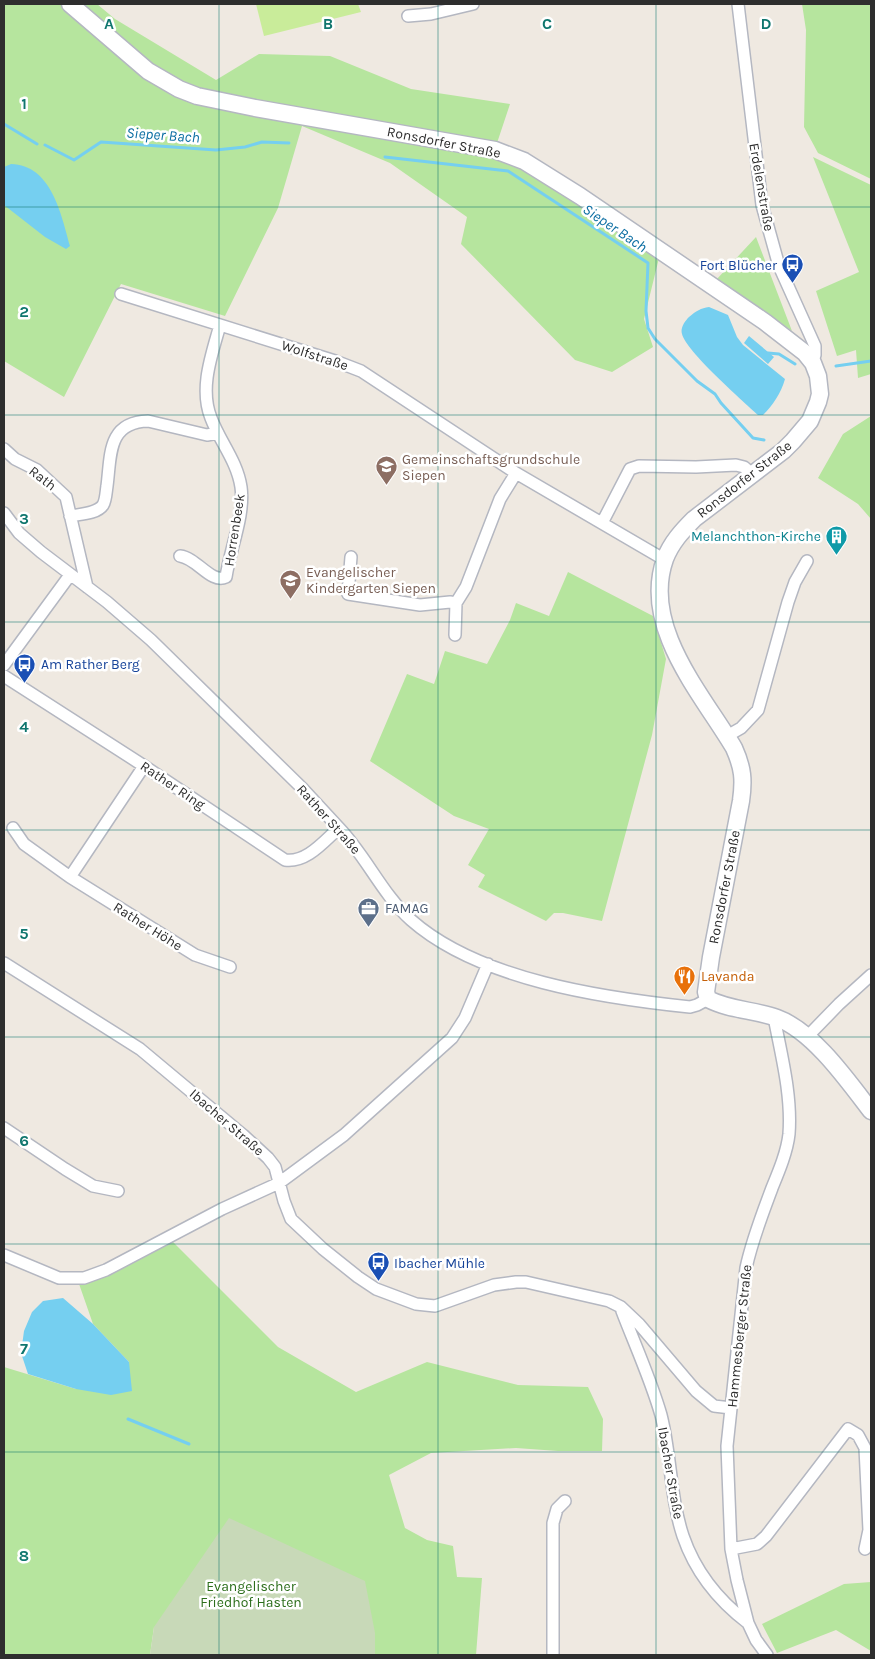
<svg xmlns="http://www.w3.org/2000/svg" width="875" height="1659" font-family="Karla,sans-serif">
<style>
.green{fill:#b6e59e}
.cemetery{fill:#c8d9b8}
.pitch{fill:#c9ec9a}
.water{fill:#75cff0}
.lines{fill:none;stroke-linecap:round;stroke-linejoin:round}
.stream{stroke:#75cff0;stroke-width:3}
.minor-casing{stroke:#b4b7c1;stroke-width:14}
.secondary-casing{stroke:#b4b7c1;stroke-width:19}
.minor{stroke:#fff;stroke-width:11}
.secondary{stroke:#fff;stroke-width:16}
.grid{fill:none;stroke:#0f766e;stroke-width:1;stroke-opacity:0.55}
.labels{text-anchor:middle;stroke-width:5;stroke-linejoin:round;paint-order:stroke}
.street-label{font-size:14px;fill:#2e2e2e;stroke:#fff}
.transit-label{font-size:14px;fill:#164399;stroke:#fff;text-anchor:start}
.education-label{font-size:14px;fill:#785e54;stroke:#fff;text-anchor:start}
.culture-label{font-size:14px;fill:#0d838f;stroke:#fff;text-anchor:end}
.service-label{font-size:14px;fill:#4e5e75;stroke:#fff;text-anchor:start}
.food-label{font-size:14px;fill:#c56008;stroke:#fff;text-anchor:start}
.park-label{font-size:14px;fill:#2c6e1b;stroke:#fff}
.water-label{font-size:15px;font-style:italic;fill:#0d6fa3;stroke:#fff}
.grid-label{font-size:16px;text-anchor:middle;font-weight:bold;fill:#0f766e;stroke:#fff;stroke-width:5;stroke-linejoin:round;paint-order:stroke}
</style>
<rect width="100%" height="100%" fill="#efe9e1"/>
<!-- green -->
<path class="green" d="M 4,4 L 97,4 L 115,19 L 216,80 L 259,54 L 330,56 L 411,89 L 510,104 L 495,149 L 659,258 L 644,319 L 653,347 L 612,372 L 575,360 L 461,244 L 467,217 L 390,163 L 302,126 L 278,208 L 225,316 L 121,284 L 64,397 L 4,361 Z
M 802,4 L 871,4 L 871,179 L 818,153 L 804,127 L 806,30 Z
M 813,157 L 871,185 L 871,374 L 858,378 L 856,350 L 837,356 L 816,291 L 859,272 Z
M 756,237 L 792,331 L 716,280 Z
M 871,416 L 871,519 L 858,504 L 818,478 L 843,434 Z
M 568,572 L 653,616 L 666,659 L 652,735 L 602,921 L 563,913 L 554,913 L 546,921 L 478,887 L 485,875 L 468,865 L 489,829 L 454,816 L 370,761 L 407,674 L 434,684 L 445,651 L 487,664 L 510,620 L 516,603 L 549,616 Z
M 172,1241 L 278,1347 L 356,1392 L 427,1362 L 518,1385 L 588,1387 L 603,1419 L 602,1451 L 558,1451 L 516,1448 L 431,1453 L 389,1475 L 405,1528 L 427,1540 L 453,1546 L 457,1577 L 482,1578 L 476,1655 L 375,1655 L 154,1627 L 150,1655 L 4,1655 L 4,1367 L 76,1389 L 129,1362 L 93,1324 L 78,1281 Z
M 871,1582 L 871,1651 L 836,1630 L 777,1653 L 762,1624 L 844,1584 Z"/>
<!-- cemetery -->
<path class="cemetery" d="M 229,1518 L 365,1581 L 375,1633 L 375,1655 L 150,1655 L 154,1627 Z"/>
<!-- pitch -->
<path class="pitch" d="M 256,4 L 358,4 L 361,12 L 264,36 Z"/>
<!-- water -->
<path class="water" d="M 11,164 C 51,165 61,213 70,246 L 66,249 L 45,237 L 4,205 L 4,167 Z
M 709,307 L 728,315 L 737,337 L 743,345 L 785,379 C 781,393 773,405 763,415 L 758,415 C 742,400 686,351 682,334 C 680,328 685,321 689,317 C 696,311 701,308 709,307 Z
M 749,336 L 774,357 L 768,364 L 744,343 Z
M 63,1298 L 93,1324 L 129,1362 L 132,1391 L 111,1395 L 76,1389 L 28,1374 L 21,1353 L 24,1331 L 32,1312 L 43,1301 Z"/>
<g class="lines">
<!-- stream -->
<path class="stream" d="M 4,124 L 37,144
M 45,145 L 74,160 L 101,142 L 216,150 L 245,147 L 262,142 L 289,143
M 385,157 L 508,171 L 648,263 L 646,311 L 648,328 L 655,339 L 697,381 L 715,394 L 721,403 L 753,438 L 764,440
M 768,353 L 779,354 L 795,364
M 836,366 L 871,361
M 128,1419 L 189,1444"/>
<defs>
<path id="minor" d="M 738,4 L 762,205 L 779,266 L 815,346 L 815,355 L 812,362
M 408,16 L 431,14 L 473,4
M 121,294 L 335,361 L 361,371 L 516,473 L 665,560
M 4,449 L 15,459 L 37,470 L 66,497 L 87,587
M 4,513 L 19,533 L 41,552 L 107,602 L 151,640 L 302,788 L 339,828 C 366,856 382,894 411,920 C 479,980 603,998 690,1007 L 697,1005 L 708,999
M 70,516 C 80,514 97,514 103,505 C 106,500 106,492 107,486 C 111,456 107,422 148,421 L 207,435 L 218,433
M 602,523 L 630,469 L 639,466 L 696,467 L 736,465 L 744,467 L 752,474
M 180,556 C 197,558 211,584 226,577 C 230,549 245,515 241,487 C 237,461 220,442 211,418 C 199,388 212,354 220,325
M 351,557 L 348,594 L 420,605 L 450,602 L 456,603
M 455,635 L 456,603 L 466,587 L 500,499 L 516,473
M 4,665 L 70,575
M 4,676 L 144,766 L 285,860 C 307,863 324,841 339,828
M 727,736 L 741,728 L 758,710 L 788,602 L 795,582 L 807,561
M 13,828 L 24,844 L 70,877 L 144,766
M 70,877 L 195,955 L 230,967
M 4,963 L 140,1049 L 243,1135 L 268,1158 L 275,1167 L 284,1201 L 291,1219 L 323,1249 L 358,1277 L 376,1289 L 416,1304 L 435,1306 L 494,1285 L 516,1282 L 526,1282 L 609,1301 L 621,1307 L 639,1324 L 696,1391 L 714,1406 L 731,1408
M 807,1037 L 839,1004 L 871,975
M 4,1128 L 65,1169 L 93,1186 L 118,1191
M 4,1255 L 59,1278 L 84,1278 L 106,1270 L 222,1209 L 279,1183 L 344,1135 L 452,1038 L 465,1018 L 488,964
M 622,1311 C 635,1345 651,1380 661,1415 C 671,1454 670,1497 683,1536 C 695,1571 719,1601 748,1623
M 731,1549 L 757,1544 L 766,1536 L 848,1429 L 858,1435 L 865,1448 L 869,1530 L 865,1549
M 553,1655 L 553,1523 L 557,1509 L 565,1501
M 767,1655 L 756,1640 L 748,1623 L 737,1580 L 731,1549 L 727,1446 L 746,1268 C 752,1240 762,1215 772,1188 C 779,1171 787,1152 789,1134 C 792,1095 781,1054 774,1017"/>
<path id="secondary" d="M 70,4 L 148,71 L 179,89 L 197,96 L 255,108 L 495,150 L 524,161 L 580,196 L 765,322 L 805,353 L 813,363 L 818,376 L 820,394 L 818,402 L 810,421 L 793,441 L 783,451 L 694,519 C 682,531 671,543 665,559 C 641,627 702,694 734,748 C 743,768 744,780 741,801 L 711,957 L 706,992 L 708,999 C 729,1010 755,1010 777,1018 C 813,1031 848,1081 871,1111"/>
</defs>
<!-- minor casing -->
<use href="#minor" class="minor-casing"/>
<!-- secondary casing -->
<use href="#secondary" class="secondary-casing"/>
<!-- minor -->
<use href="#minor" class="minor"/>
<!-- secondary -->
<use href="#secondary" class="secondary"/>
</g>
<!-- grid -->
<path class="grid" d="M 219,4 L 219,1655M 438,4 L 438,1655M 656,4 L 656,1655M 4,207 L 871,207M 4,415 L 871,415M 4,622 L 871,622M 4,830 L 871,830M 4,1037 L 871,1037M 4,1244 L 871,1244M 4,1452 L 871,1452"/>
<!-- icons -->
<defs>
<symbol id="bus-pin" viewBox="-11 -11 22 30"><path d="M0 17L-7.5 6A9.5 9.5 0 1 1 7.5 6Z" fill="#1a4fb4" stroke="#fff"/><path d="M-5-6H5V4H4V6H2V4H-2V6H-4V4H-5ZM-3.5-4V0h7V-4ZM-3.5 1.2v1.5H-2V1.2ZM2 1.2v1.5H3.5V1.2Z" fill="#fff"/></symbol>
<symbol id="school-pin" viewBox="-11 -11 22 30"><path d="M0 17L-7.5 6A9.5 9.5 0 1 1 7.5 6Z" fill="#8d6e63" stroke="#fff"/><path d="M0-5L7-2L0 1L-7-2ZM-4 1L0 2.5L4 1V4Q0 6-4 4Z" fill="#fff"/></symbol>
<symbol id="building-pin" viewBox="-11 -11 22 30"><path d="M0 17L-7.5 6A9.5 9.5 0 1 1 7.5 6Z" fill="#0f9aa8" stroke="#fff"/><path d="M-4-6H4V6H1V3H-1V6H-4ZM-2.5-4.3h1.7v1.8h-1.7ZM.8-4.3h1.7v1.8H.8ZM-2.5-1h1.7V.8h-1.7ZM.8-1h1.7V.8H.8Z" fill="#fff"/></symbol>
<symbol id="office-pin" viewBox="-11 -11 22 30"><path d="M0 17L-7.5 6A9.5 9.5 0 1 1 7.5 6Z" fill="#5c6f8a" stroke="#fff"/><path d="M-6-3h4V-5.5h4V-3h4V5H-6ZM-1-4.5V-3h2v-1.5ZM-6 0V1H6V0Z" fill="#fff"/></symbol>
<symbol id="restaurant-pin" viewBox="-11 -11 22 30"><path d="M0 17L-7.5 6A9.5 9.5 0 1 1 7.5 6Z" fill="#e8710a" stroke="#fff"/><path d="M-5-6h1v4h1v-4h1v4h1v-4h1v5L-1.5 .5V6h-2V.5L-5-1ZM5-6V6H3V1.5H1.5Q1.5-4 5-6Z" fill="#fff"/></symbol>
</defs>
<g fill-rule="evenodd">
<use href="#bus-pin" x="780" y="252" width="25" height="34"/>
<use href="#school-pin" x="374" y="454" width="25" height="34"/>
<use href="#building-pin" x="824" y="524" width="25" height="34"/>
<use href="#school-pin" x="278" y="568" width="25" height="34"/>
<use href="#bus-pin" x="12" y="652" width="25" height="34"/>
<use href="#office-pin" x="356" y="896" width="25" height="34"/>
<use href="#restaurant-pin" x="672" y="964" width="25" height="34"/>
<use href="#bus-pin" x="366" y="1250" width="25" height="34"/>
</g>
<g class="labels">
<!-- street labels -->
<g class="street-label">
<text transform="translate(444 142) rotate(11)" y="5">Ronsdorfer Straße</text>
<text transform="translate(762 187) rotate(80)" y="5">Erdelenstraße</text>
<text transform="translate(315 355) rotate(18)" y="5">Wolfstraße</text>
<text transform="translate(43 478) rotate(38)" y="5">Rath</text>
<text transform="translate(744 479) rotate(-38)" y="5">Ronsdorfer Straße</text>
<text transform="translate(234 530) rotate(-81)" y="5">Horrenbeek</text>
<text transform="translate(173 785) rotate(34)" y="5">Rather Ring</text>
<text transform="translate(329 819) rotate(48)" y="5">Rather Straße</text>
<text transform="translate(724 887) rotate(-79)" y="5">Ronsdorfer Straße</text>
<text transform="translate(148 926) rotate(32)" y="5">Rather Höhe</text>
<text transform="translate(227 1122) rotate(41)" y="5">Ibacher Straße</text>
<text transform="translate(739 1336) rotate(-84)" y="5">Hammesberger Straße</text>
<text transform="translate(671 1473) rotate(80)" y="5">Ibacher Straße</text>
</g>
<!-- transit labels -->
<g class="transit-label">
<text x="777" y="270" text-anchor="end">Fort Blücher</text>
<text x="41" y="669">Am Rather Berg</text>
<text x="394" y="1268">Ibacher Mühle</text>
</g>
<!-- education labels -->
<g class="education-label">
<text x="402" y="464">Gemeinschaftsgrundschule<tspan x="402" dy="16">Siepen</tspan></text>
<text x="306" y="577">Evangelischer<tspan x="306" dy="16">Kindergarten Siepen</tspan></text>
</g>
<!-- culture labels -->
<g class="culture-label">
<text x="821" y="541">Melanchthon-Kirche</text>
</g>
<!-- service labels -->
<g class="service-label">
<text x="385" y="913">FAMAG</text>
</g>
<!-- food labels -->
<g class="food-label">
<text x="701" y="981">Lavanda</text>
</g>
<!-- park labels -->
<g class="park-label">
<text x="251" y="1591">Evangelischer<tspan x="251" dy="16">Friedhof Hasten</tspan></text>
</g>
<!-- water labels -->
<g class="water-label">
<text transform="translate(163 135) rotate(4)" y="5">Sieper Bach</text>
<text transform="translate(615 228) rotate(34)" y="5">Sieper Bach</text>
</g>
</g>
<g class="grid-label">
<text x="109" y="29">A</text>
<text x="328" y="29">B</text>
<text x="547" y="29">C</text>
<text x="766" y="29">D</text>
<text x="24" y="109">1</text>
<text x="24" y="317">2</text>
<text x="24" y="524">3</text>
<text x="24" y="732">4</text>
<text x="24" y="939">5</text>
<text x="24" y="1146">6</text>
<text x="24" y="1354">7</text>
<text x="24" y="1561">8</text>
</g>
<!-- border -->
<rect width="875" height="1659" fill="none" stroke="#2e2e2e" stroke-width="10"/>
</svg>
